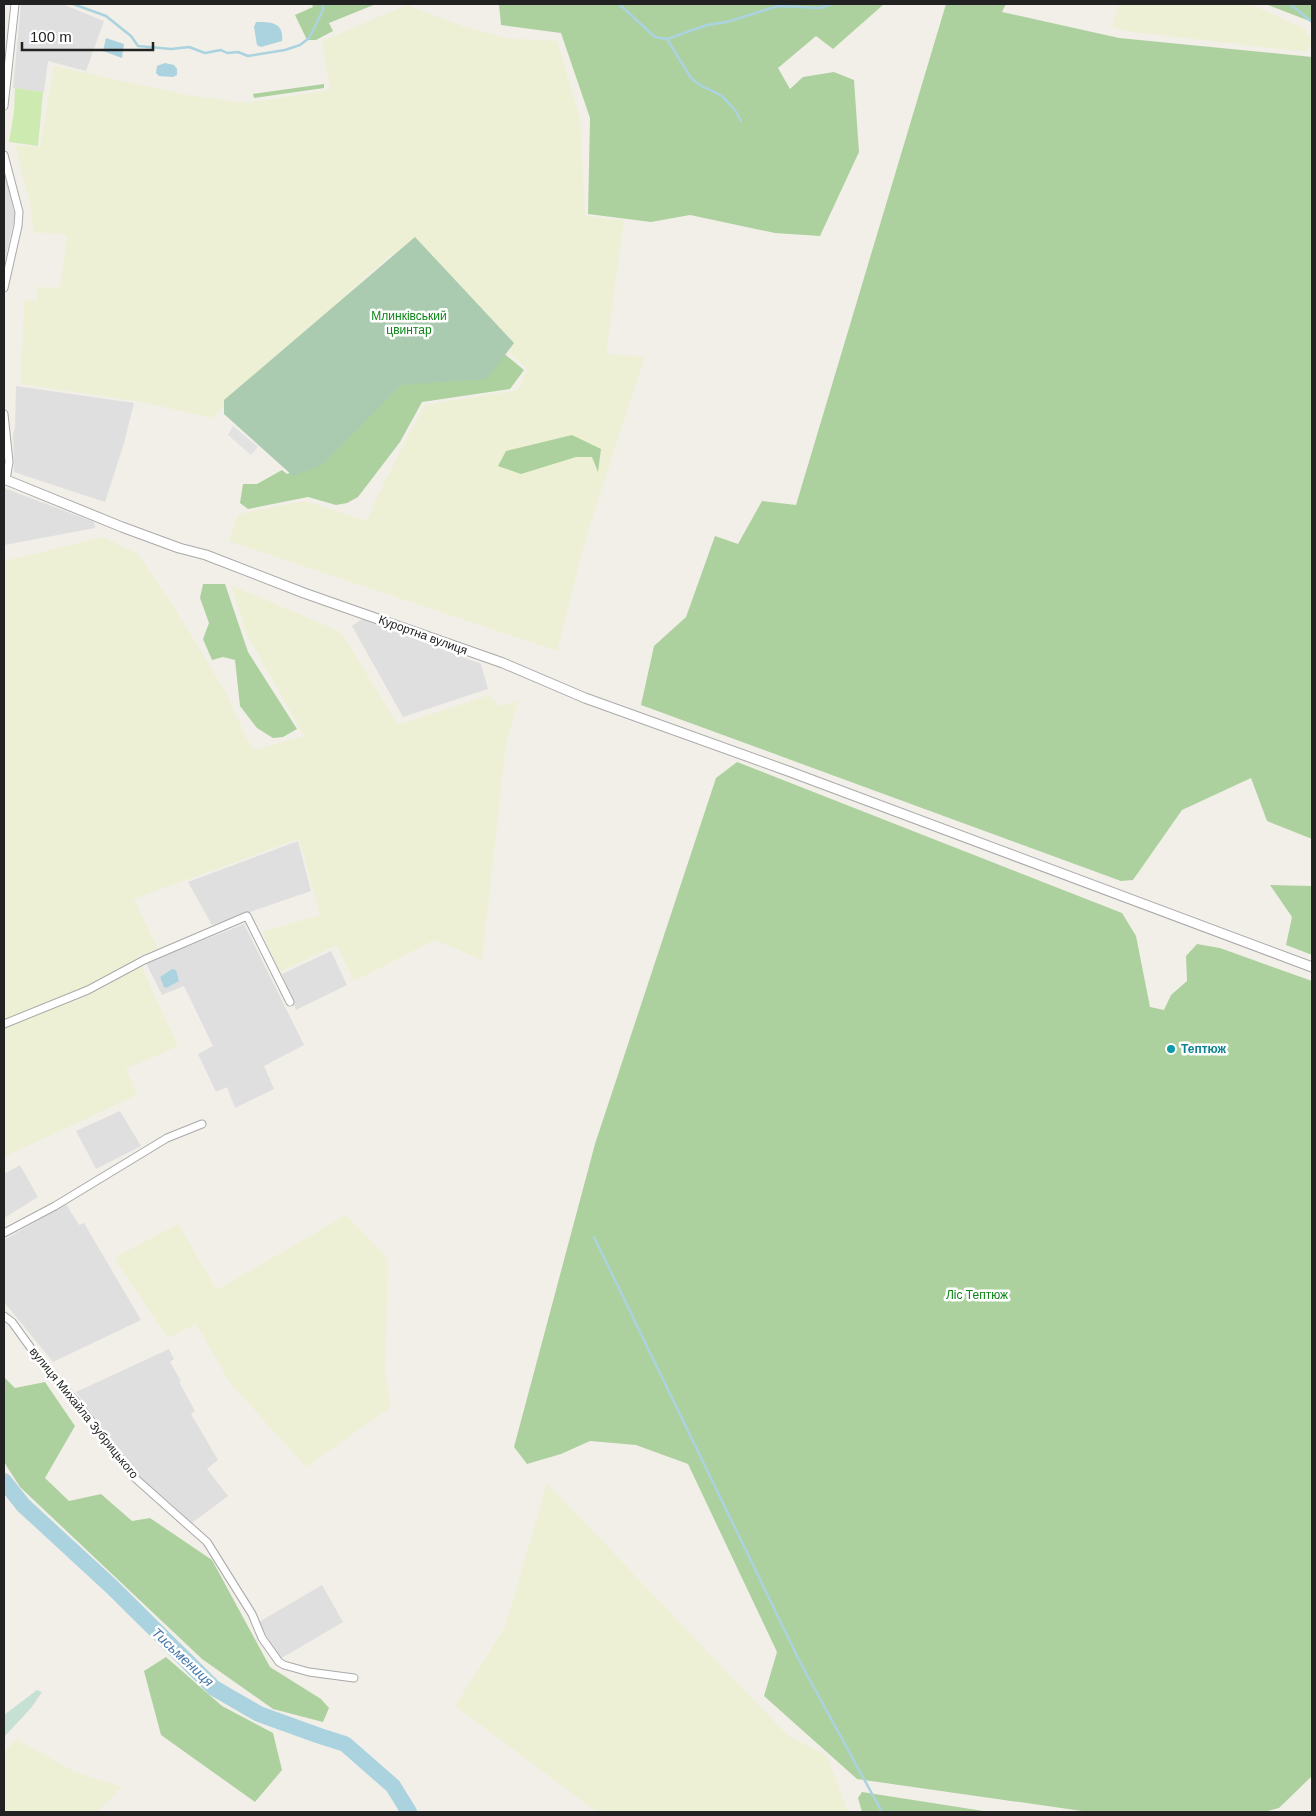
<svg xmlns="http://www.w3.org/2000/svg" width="1316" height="1816" font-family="Helvetica,sans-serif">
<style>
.residential{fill:#e0dfdf}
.farmland{fill:#eef0d5}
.grass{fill:#cdebb0}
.forest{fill:#add19e}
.wetland{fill:#c6e0d4}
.cemetery{fill:#aacbaf}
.parking{fill:#e2e2e2}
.water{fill:#aad3df}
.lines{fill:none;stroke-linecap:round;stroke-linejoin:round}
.stream{stroke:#aad3df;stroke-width:2.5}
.river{stroke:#aad3df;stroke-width:16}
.minor-casing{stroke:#a9a9a9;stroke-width:9}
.tertiary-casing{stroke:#a9a9a9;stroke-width:11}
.minor{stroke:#fff;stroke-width:7}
.tertiary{stroke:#fff;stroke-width:9}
.culture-dot{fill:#0f9aa8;stroke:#fff;stroke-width:2}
.labels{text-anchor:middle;stroke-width:5;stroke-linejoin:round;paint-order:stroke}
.park-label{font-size:12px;fill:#0c8416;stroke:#fff}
.street-label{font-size:12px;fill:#222;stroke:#fff}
.culture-label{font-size:12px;font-weight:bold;fill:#0d838f;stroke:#fff;text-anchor:start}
.water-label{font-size:14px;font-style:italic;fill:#4a7aab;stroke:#fff}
</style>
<rect width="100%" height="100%" fill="#f2efe9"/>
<!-- residential -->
<path class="residential" d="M 21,4 L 62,4 L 104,21 L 86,71 L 48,61 L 44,92 L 13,88 Z
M 4,167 L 15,216 L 4,265 Z
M 16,386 L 134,403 L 124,443 L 105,502 L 14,472 L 13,434 L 15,428 Z
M 4,488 L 94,522 L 95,528 L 4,545 Z
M 362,619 L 481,664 L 488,689 L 403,717 L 352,626 Z
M 298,841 L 311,891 L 212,925 L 188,882 Z
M 244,924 L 304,1045 L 264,1066 L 274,1089 L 235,1108 L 227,1087 L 216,1092 L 198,1054 L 213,1046 L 184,986 L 162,995 L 146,963 Z
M 331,951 L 347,985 L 296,1010 L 282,974 Z
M 120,1111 L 141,1146 L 96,1169 L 76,1131 Z
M 20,1165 L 38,1197 L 4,1218 L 4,1174 Z
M 66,1204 L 79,1225 L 84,1223 L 141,1320 L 53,1362 L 4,1302 L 4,1240 Z
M 169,1349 L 174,1359 L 170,1362 L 181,1381 L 179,1382 L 195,1411 L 191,1414 L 218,1460 L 207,1469 L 228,1496 L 192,1523 L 167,1500 L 142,1480 L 76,1392 Z
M 322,1585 L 343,1622 L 280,1659 L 259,1622 Z"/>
<!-- farmland -->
<path class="farmland" d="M 1119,4 L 1250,4 L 1305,29 L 1312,42 L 1307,52 L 1124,31 L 1112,26 Z
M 407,5 L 463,26 L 505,38 L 557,41 L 580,118 L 585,216 L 624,220 L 606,354 L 645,357 L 587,534 L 557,651 L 229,541 L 238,514 L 305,501 L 367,521 L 375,501 L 424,405 L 518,390 L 527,369 L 499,342 L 390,255 L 212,418 L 141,402 L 21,384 L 24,300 L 37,301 L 38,287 L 60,288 L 67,235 L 33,232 L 31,208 L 15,145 L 40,147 L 54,66 L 187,95 L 247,103 L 330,90 L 322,41 Z
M 103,537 L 138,554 L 172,604 L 226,693 L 246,737 L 254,750 L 304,736 L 246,633 L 231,585 L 341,632 L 398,725 L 490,695 L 498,706 L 518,701 L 506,744 L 482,960 L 435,940 L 354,981 L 337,945 L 280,972 L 262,932 L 320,915 L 299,839 L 134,899 L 158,949 L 137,957 L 178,1046 L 126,1069 L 137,1095 L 4,1157 L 4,561 Z
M 346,1215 L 388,1259 L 385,1374 L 391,1407 L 306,1467 L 230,1383 L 196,1324 L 168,1338 L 114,1258 L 178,1224 L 217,1290 Z
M 547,1483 L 786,1734 L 827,1756 L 848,1812 L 597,1812 L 455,1706 L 505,1627 Z
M 16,1739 L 75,1772 L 122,1787 L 97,1812 L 4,1812 L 4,1753 Z"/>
<!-- grass -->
<path class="grass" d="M 15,88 L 43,92 L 38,146 L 9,142 L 14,112 Z"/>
<!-- forest -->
<path class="forest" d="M 312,4 L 376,4 L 329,23 L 333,31 L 316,40 L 307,40 L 295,15 L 313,7 Z
M 499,4 L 884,4 L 833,49 L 816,36 L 778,68 L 790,89 L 803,77 L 834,72 L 854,80 L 859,152 L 820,236 L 775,233 L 690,215 L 651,222 L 588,214 L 590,118 L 561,33 L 501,25 Z
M 946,4 L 1006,4 L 1002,12 L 1119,38 L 1312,57 L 1312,839 L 1267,821 L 1251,778 L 1182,810 L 1133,880 L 1121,881 L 641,705 L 654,646 L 686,617 L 715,536 L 738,544 L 762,501 L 796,505 Z
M 1263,4 L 1312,4 L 1312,22 L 1268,5 Z
M 324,84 L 324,88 L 254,98 L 253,94 Z
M 501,351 L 524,370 L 510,389 L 422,402 L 400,442 L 358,497 L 347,503 L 336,505 L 308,497 L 248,509 L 240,503 L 243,484 L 257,484 L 282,470 L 287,474 L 323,457 L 401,383 Z
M 572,435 L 601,449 L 598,472 L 592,457 L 576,457 L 521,474 L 498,466 L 506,451 Z
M 203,584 L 225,584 L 248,652 L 297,729 L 283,737 L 273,738 L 257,728 L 240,706 L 235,660 L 223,657 L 212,660 L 203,639 L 209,623 L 200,598 Z
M 737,762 L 1122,913 L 1136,936 L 1150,1007 L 1164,1010 L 1171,995 L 1187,981 L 1186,956 L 1197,944 L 1220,948 L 1312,981 L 1312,1776 L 1279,1808 L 1264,1812 L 1089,1812 L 857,1779 L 764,1696 L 777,1652 L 688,1464 L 636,1445 L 590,1441 L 561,1454 L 527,1464 L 514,1447 L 595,1144 L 716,778 Z
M 1270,885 L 1312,886 L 1312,955 L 1286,945 L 1292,917 Z
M 4,1377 L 15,1388 L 45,1382 L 75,1426 L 45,1478 L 69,1501 L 101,1494 L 132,1521 L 150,1518 L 212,1560 L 270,1667 L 321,1699 L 329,1708 L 323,1722 L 273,1709 L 202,1659 L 20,1487 L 4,1462 Z
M 166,1657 L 222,1706 L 273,1733 L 282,1770 L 255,1802 L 161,1735 L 144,1671 Z
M 862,1792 L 990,1812 L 862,1812 L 858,1798 Z"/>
<!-- wetland -->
<path class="wetland" d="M 37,1690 L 42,1692 L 31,1708 L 4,1737 L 4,1715 Z"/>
<!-- cemetery -->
<path class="cemetery" d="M 415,237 L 514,343 L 487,379 L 401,385 L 322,465 L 293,476 L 224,414 L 224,400 Z"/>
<!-- parking -->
<path class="parking" d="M 233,426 L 258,447 L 251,455 L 228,435 Z"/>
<!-- water -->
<path class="water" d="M 256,22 C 271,22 284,22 282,41 L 261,47 L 257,45 L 254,27 Z
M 106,38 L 124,44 L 122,58 L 103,51 Z
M 165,63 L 174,65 L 177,69 L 177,75 L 173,77 L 159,76 L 156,73 L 157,66 Z
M 172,969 L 176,970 L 179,981 L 166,988 L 164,987 L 160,977 Z"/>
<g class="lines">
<!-- stream -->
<path class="stream" d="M 73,4 L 106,16 L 131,36 L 138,46 L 171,49 L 189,47 L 205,53 L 221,50 L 227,53 L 238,52 L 248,56 L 285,50 L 300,45 L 309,38 L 323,10 L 323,4
M 619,4 L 655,37 L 667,39 L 707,25 L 727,22 L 778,6 L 820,8 L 832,4
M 1290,4 L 1312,22
M 667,39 L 691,78 L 700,85 L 722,96 L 735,110 L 741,121
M 594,1237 L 800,1662 L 882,1812"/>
<!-- river -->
<path class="river" d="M 4,1481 L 23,1505 L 112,1587 L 214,1688 L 259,1714 L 317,1735 L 345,1744 L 393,1786 L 409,1812"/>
<defs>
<path id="minor" d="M 4,106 L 15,4
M 4,155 L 19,212 L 18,226 L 4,288
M 4,414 L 9,462 L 6,480
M 4,1024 L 88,990 L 144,960 L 247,916 L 290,1002
M 4,1233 L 55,1206 L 167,1138 L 202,1124
M 4,1316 L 12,1322 L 41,1362 L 79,1405 L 136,1479 L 207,1542 L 252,1614 L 262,1638 L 279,1662 L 284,1665 L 309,1672 L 354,1678"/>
<path id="tertiary" d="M 4,479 L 122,527 L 179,548 L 206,555 L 304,593 L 503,663 L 585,698 L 788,771 L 1312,967"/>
</defs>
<!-- minor casing -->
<use href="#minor" class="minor-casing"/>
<!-- tertiary casing -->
<use href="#tertiary" class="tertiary-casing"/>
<!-- minor -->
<use href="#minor" class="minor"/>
<!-- tertiary -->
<use href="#tertiary" class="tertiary"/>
</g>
<!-- markers -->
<circle class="culture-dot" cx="1171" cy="1049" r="5"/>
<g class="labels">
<!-- park labels -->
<g class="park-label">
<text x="409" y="320">Млинківський<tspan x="409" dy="14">цвинтар</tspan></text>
<text x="977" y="1299">Ліс Тептюж</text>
</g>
<!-- street labels -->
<g class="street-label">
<text transform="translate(423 635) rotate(20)" y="4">Курортна вулиця</text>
<text transform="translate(84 1413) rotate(51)" y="4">вулиця Михайла Зубрицького</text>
</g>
<!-- culture labels -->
<g class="culture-label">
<text x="1181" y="1053">Тептюж</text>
</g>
<!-- water labels -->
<g class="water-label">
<text transform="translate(183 1657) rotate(43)" y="5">Тисьмениця</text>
</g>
</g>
<!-- border -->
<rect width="1316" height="1816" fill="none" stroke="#222222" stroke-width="10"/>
<!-- scale -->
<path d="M22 42v8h131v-8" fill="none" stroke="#222222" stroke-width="2.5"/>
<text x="30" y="42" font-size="15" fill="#222222" stroke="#ffffff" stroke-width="4" paint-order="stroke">100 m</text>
</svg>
